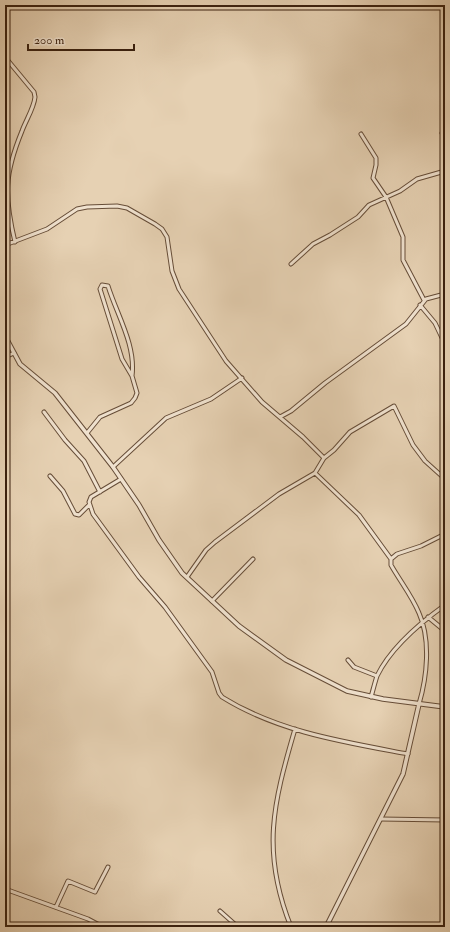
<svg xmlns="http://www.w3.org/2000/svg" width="450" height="932" font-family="'IM FELL Double Pica',serif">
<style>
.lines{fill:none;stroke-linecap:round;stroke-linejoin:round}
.minor-casing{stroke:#664d38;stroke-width:5}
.tertiary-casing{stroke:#664d38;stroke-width:5.5}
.minor{stroke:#efe1ce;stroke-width:3}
.tertiary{stroke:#efe1ce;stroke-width:3.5}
</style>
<rect width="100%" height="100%" fill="#e6d1b3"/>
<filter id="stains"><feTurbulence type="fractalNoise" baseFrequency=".005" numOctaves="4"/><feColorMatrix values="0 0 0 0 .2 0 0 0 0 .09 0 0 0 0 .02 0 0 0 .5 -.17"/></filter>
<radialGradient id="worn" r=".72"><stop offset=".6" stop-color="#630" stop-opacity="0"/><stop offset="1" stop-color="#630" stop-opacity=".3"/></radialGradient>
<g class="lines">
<defs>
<path id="minor" d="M 5,57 L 34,92 L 35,97 C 34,108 26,120 22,131 C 4,175 4,196 15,242
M 445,127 L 442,133 L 445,138
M 361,134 L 376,158 L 376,165 L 373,178 L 386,197 L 403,237 L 403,260 L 424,300
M 5,245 L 47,229 L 77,209 L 87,207 L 117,206 L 127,208 L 155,224 L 162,229 L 167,237 L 172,271 L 179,289 L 226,361 L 262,402 L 303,437 L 324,458 L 334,450 L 350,432 L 394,406 L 413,445 L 425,461 L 445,479
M 291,264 L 313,244 L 330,235 L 358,217 L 369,205 L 400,191 L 417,179 L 445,171
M 420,305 L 435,323 L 445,344
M 5,357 L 14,353
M 44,412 L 65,440 L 84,461 L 100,492
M 280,417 L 291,411 L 325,383 L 406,324 L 426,299 L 445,294
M 87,433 L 100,417 L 131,403 L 135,398 L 137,393 L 132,376 L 122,359 L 100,289 L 102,285 L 108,286 C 117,315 136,345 132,376
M 324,458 L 315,473 L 359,515 L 391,559
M 113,467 L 166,418 L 211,399 L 242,378
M 50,476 L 63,491 L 75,514 L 79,515 L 89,505
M 121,479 L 91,497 L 89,502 L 93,514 L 139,577 L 165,607 L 212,672 L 219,693 L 222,697 C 278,732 344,742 408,754
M 187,577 L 206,550 L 215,542 L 279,494 L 315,473
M 212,601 L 253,559
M 428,617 L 445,631
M 348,660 L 354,667 L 377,676
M 371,697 C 373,690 375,682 377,676 C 391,647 420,623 445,605
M 419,704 C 427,677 431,640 419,613 C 412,596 400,581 391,565 L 391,559 L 397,554 L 421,546 L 445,534
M 381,819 L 445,820
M 5,889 L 88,919 L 103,927
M 56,907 L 68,881 L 95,892 L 108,867
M 220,911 L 238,927
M 291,927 C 261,852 273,804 295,729"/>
<path id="tertiary" d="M 5,336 L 20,364 L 55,393 L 113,467 L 139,505 L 159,540 L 182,573 L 239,626 L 286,660 L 347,691 L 383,699 L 445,707
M 326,927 L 403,774 L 419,704"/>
</defs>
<!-- minor casing -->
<use href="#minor" class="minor-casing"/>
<!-- tertiary casing -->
<use href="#tertiary" class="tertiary-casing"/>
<!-- minor -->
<use href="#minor" class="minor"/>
<!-- tertiary -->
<use href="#tertiary" class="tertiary"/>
</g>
<!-- margin -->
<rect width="450" height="932" fill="none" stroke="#e6d1b3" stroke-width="20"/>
<rect x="6" y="6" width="438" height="920" fill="none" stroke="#3b210f" stroke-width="2"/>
<rect x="10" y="10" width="430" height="912" fill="none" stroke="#3b210f"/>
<!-- scale -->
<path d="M28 44v6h106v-6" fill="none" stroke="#3b210f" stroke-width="2"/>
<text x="34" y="44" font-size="12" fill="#3b210f" stroke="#efe1ce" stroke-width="3" paint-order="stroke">200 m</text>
<rect width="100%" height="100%" filter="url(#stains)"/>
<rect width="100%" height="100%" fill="url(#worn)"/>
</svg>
